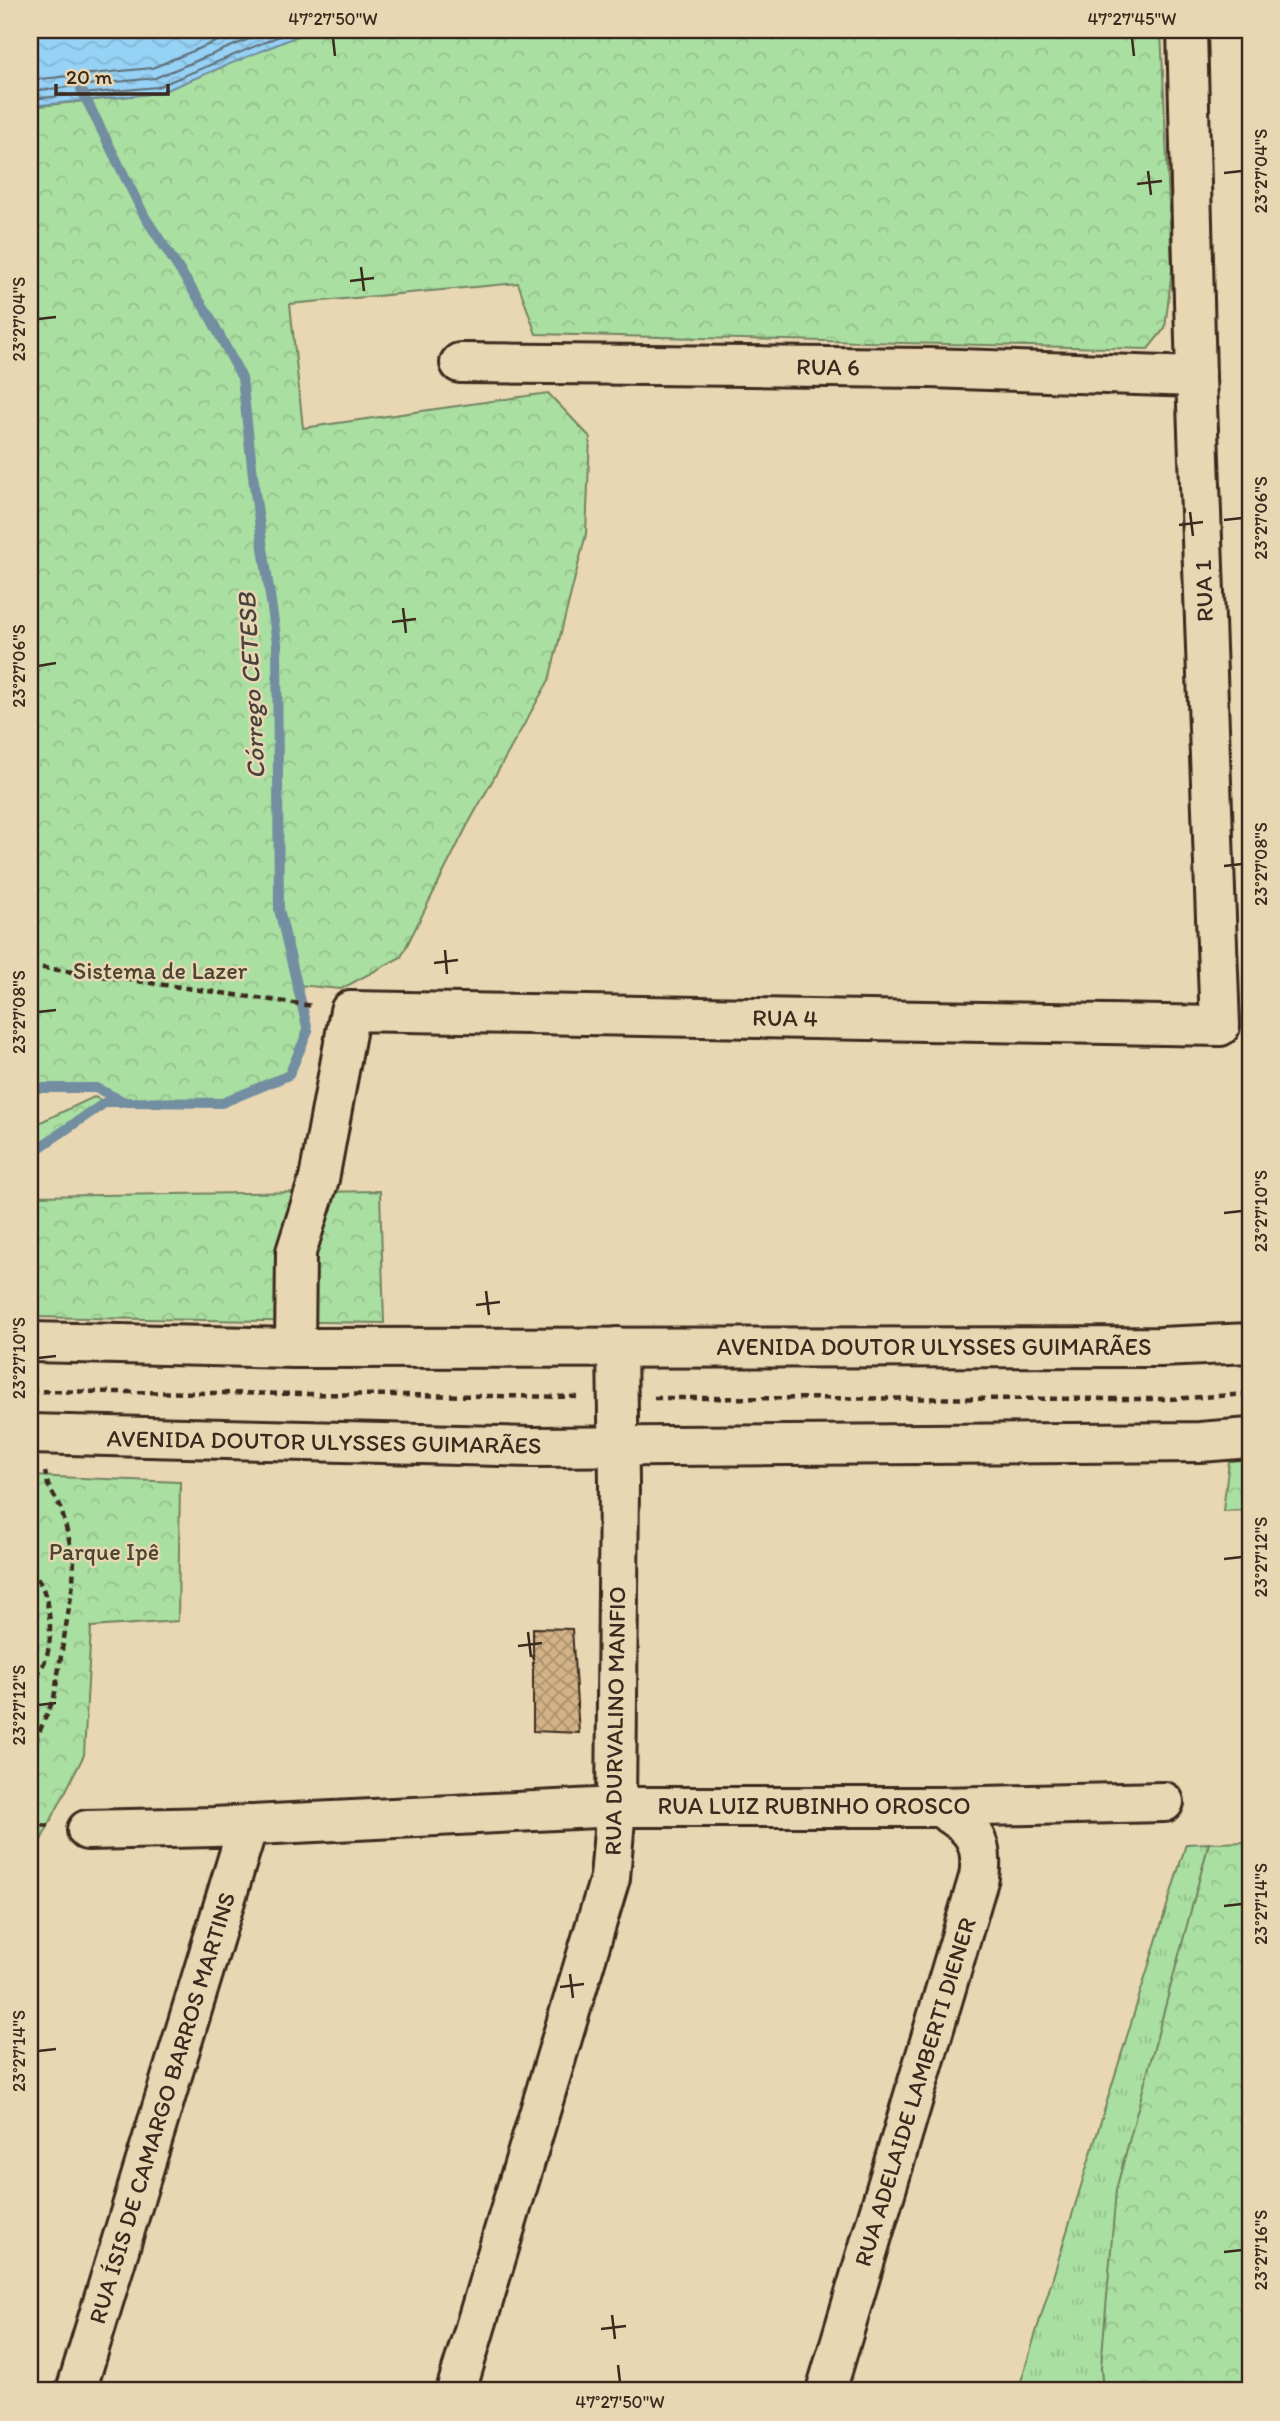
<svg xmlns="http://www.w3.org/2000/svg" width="1280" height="2421" font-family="Itim,sans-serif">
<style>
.grass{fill:url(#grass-tufts);stroke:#728460;stroke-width:2}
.forest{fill:url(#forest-crowns);stroke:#728460;stroke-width:2}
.water{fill:url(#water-waves);stroke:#728ea0;stroke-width:2}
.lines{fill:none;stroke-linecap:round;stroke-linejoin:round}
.shore{stroke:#5f6d74;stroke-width:2}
.stream{stroke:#728ea0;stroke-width:10}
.building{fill:url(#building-cross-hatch);stroke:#3b2a1e;stroke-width:2}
.minor-casing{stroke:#3b2a1e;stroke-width:44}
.major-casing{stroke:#3b2a1e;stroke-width:44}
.path{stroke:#3b2a1e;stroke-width:4.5;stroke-dasharray:7 5;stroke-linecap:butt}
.minor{stroke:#e9d7b4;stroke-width:38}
.major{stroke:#e9d7b4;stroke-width:38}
.ticks{fill:none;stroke:#3b2a1e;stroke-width:2.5}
.labels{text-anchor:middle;stroke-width:5;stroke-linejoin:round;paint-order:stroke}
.street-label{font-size:24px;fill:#3b2a1e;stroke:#e9d7b4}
.park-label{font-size:24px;fill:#4c4532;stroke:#e9d7b4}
.water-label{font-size:26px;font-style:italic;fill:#49433e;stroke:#e9d7b4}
.neatline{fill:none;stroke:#3b2a1e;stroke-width:2.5}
.ticks-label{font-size:18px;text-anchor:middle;fill:#3b2a1e}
</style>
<defs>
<pattern id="grass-tufts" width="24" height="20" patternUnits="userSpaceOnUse" patternTransform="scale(1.75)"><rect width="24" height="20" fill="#aadfa2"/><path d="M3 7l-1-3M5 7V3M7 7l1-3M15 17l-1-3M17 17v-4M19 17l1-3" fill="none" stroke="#93c08b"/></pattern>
<pattern id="forest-crowns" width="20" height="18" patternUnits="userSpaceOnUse" patternTransform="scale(1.75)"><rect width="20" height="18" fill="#aadfa2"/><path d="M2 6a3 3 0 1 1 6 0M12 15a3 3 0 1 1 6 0" fill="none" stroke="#93c08b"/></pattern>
<pattern id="water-waves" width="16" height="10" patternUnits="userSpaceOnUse" patternTransform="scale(1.75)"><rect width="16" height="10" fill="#96d1f6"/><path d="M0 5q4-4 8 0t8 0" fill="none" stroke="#82b4d2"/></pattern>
<pattern id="building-cross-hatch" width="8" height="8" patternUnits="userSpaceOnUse" patternTransform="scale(1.75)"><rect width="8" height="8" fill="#d2b387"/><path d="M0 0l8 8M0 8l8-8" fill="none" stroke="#ac926e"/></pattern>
</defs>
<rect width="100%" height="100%" fill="#e9d7b4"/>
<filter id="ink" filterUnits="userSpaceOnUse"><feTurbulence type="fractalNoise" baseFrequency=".0143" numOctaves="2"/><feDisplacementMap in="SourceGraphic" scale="14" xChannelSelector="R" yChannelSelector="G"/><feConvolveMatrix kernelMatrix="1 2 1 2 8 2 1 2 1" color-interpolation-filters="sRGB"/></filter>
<g filter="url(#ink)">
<!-- grass -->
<path class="grass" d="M 1209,1843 L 1170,1992 L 1101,2367 L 1103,2391 L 1018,2391 L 1186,1844 Z"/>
<!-- forest -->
<path class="forest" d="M 312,30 L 1161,30 L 1172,270 L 1165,328 L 1148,349 L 536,334 L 518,283 L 290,304 L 303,428 L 548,393 L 590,437 L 586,534 L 549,680 L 467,826 L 401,957 L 341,989 L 298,985 L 308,1031 L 289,1075 L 222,1103 L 125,1102 L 96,1088 L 30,1088 L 30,107 L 159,93 Z
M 94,1097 L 106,1102 L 30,1154 L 30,1127 Z
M 380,1191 L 384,1323 L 30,1317 L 30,1196 Z
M 1250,1458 L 1250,1510 L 1223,1511 L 1229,1461 Z
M 30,1476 L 180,1482 L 178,1621 L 91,1627 L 84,1755 L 33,1856 L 30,1869 Z
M 1250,1842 L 1250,2391 L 1103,2391 L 1101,2367 L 1116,2190 L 1209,1843 Z"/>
<!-- water -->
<path class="water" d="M 30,30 L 312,30 L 159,93 L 30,106 Z"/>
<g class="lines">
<!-- shore -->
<path class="shore" d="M 30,80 L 152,68 L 244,30
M 30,91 L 155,78 L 271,30
M 30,99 L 157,87 L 294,30"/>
<!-- stream -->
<path class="stream" d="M 30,1088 L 96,1088 L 125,1102 L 222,1103 L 289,1075 L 308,1031 L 279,909 L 277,643 L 255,493 L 242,378 L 209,315 L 145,217 L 81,89
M 30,1154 L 106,1102 L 120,1102"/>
</g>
<!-- building -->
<path class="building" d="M 533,1628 L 572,1629 L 579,1733 L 533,1731 Z"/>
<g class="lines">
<defs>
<path id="minor" d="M 460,363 L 929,368 L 1196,377
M 295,1348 L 296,1252 L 319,1179 L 350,1011 L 1220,1026 L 1196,377 L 1187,30
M 87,1830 L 213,1827 L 616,1807 L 939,1807 L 1164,1802
M 76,2391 L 248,1825
M 456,2391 L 610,1878 L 616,1807 L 619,1484 L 617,1347
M 826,2391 L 979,1877 C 985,1839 970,1825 939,1807"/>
<path id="major" d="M 30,1342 L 295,1348 L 1160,1347 L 1250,1343
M 30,1434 L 533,1447 L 1200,1442 L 1250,1438"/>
</defs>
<!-- minor casing -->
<use href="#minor" class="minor-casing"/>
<!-- major casing -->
<use href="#major" class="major-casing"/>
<!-- path -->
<path class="path" d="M 30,966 L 314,1006
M 30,1391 L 582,1397
M 654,1398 L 1169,1399 L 1250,1394
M 30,1569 C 49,1585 54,1631 47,1655 C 45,1664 38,1671 36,1680 C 32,1695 36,1712 30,1728
M 30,1753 L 54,1698 L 73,1584 L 74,1559 L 61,1508 L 48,1485 L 45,1472
M 30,1824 L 51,1826"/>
<!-- minor -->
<use href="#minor" class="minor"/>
<!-- major -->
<use href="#major" class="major"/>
</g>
</g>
<!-- ticks -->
<path class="ticks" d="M 333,38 L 335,56M 1132,38 L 1134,56M 1148,171 L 1151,195M 1224,173 L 1242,171M 1137,184 L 1162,181M 361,267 L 364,291M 350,281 L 374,278M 38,319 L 56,317M 1190,512 L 1193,536M 1224,520 L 1242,518M 1179,525 L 1203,522M 403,608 L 406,633M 392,622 L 416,619M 38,666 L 56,663M 1224,866 L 1242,864M 445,950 L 447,974M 434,963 L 458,960M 38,1012 L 56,1010M 1224,1213 L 1242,1211M 486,1291 L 489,1315M 476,1305 L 500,1302M 38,1358 L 56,1356M 1224,1559 L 1242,1557M 528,1632 L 531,1657M 518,1646 L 542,1643M 38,1705 L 56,1703M 1224,1906 L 1242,1904M 570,1974 L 573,1998M 560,1987 L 584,1984M 38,2051 L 56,2049M 1224,2252 L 1242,2250M 612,2315 L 615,2339M 601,2329 L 626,2326M 618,2365 L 620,2382"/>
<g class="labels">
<!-- street labels -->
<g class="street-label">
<text transform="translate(828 367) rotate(1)" y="8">RUA 6</text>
<text transform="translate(1204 591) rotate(-92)" y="8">RUA 1</text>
<text transform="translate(785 1018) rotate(1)" y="8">RUA 4</text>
<text x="934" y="1355">AVENIDA DOUTOR ULYSSES GUIMARÃES</text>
<text transform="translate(324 1442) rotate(1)" y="8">AVENIDA DOUTOR ULYSSES GUIMARÃES</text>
<text transform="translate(615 1721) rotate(-89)" y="8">RUA DURVALINO MANFIO</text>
<text x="814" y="1814">RUA LUIZ RUBINHO OROSCO</text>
<text transform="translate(915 2092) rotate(-73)" y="8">RUA ADELAIDE LAMBERTI DIENER</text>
<text transform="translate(162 2108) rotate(-73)" y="8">RUA ÍSIS DE CAMARGO BARROS MARTINS</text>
</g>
<!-- park labels -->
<g class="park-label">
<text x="160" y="979">Sistema de Lazer</text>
<text x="104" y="1560">Parque Ipê</text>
</g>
<!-- water labels -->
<g class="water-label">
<text transform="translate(251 686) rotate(-93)" y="9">Córrego CETESB</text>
</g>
</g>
<!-- margin -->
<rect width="1280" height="2421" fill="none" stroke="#e9d7b4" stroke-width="77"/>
<!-- scale -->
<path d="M56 84v10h112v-10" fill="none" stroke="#3b2a1e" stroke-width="3.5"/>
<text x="66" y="84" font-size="21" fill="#3b2a1e" stroke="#e9d7b4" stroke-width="5" paint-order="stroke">20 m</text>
<rect x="38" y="38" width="1204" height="2344" class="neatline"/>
<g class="ticks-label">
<text x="333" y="25">47°27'50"W</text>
<text x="1132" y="25">47°27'45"W</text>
<text transform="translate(1261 171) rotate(-90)" y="6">23°27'04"S</text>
<text transform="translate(19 319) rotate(-90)" y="6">23°27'04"S</text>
<text transform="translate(1261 518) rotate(-90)" y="6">23°27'06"S</text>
<text transform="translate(19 666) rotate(-90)" y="6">23°27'06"S</text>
<text transform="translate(1261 864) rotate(-90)" y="6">23°27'08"S</text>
<text transform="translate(19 1012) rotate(-90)" y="6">23°27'08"S</text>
<text transform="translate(1261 1211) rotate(-90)" y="6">23°27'10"S</text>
<text transform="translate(19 1358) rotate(-90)" y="6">23°27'10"S</text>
<text transform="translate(1261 1557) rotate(-90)" y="6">23°27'12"S</text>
<text transform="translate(19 1705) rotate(-90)" y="6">23°27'12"S</text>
<text transform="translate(1261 1904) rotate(-90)" y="6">23°27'14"S</text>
<text transform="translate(19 2051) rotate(-90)" y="6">23°27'14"S</text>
<text transform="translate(1261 2250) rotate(-90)" y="6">23°27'16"S</text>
<text x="620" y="2408">47°27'50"W</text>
</g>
</svg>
